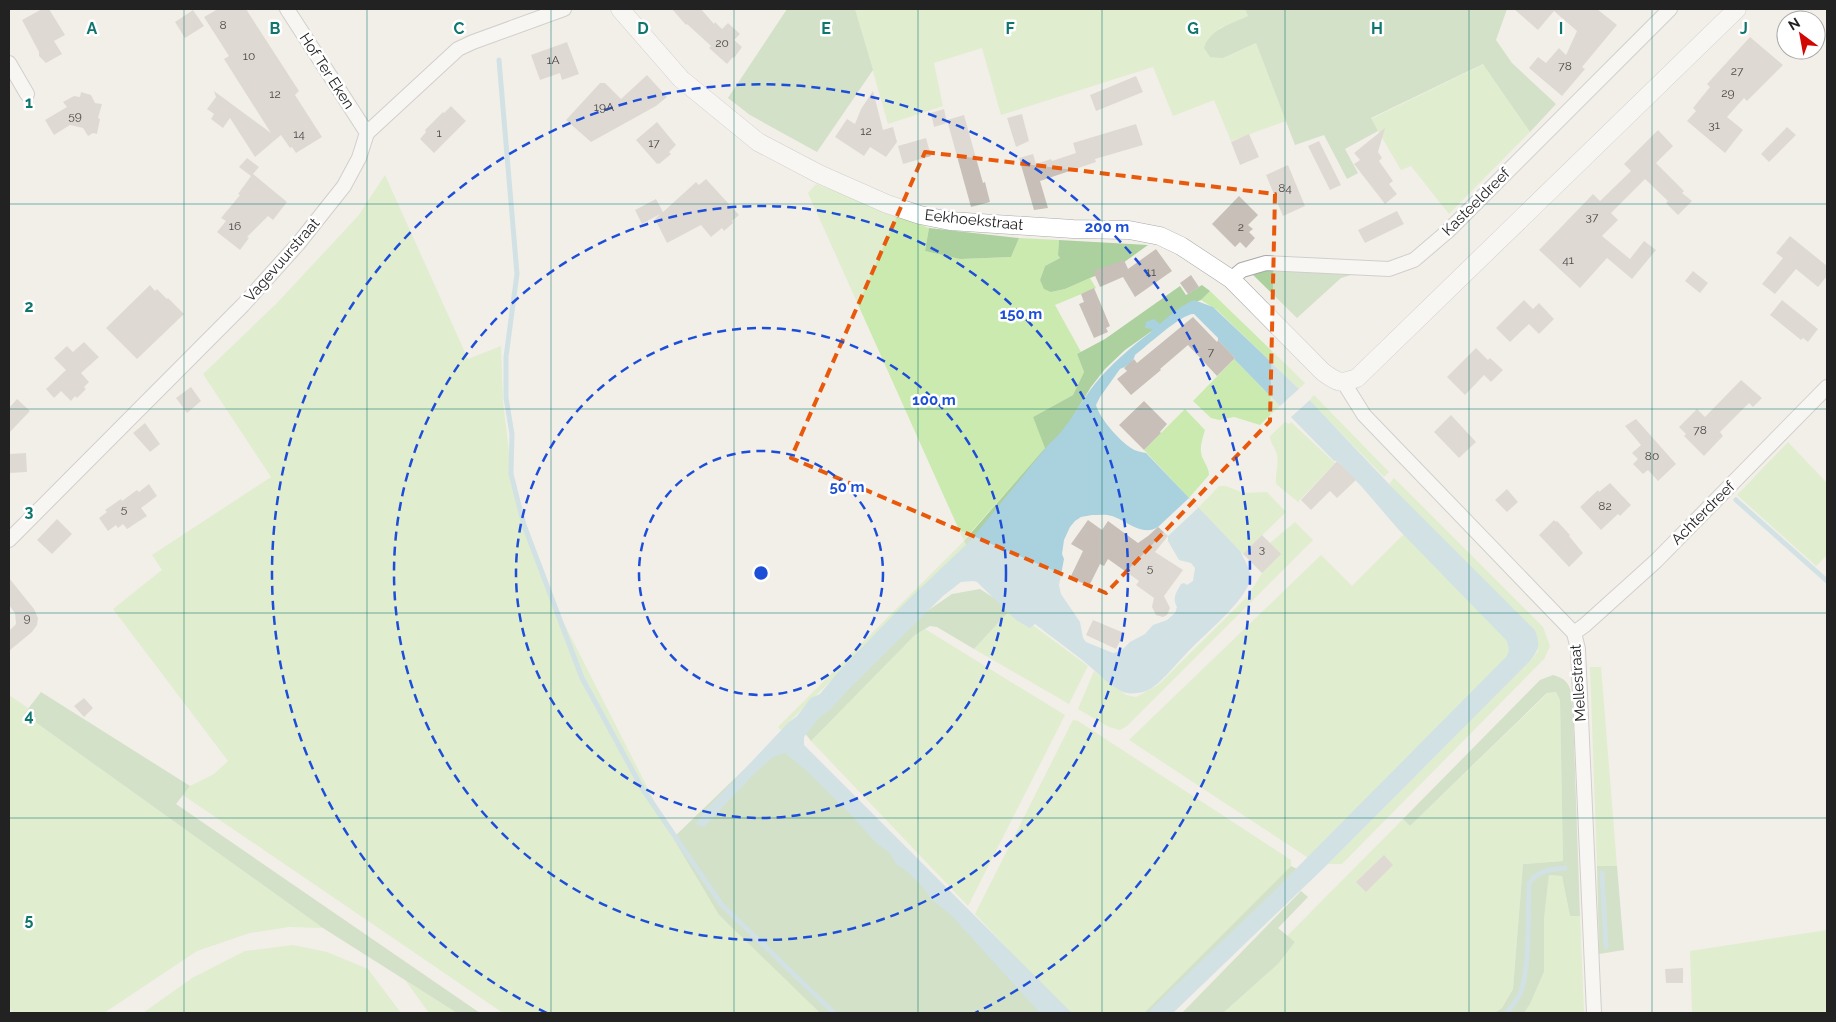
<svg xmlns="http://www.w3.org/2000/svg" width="1836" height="1022" font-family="Raleway,sans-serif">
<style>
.grass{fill:#cbeab0}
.forest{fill:#acd09e}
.water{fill:#aad1de;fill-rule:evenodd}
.pier{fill:#f2efe9}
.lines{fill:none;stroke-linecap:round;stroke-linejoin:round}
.stream{stroke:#aad1de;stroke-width:5}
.building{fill:#c7bfb8}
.minor-casing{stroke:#a9a9a9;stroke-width:16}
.tertiary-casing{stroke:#a9a9a9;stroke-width:19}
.minor{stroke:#fff;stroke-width:14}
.tertiary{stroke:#fff;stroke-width:18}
.marked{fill:none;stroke:#e8590c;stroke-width:4;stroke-dasharray:10 6;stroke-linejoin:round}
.grid{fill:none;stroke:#0f766e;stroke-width:1;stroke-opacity:0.55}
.ring{fill:none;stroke:#1d4ed8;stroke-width:2.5;stroke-dasharray:9 6}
.labels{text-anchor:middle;stroke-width:5;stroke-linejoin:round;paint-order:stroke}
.number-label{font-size:12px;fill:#4b4948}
.street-label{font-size:15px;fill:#222;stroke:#fff}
.grid-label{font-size:16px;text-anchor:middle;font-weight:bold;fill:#0f766e;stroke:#fff;stroke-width:5;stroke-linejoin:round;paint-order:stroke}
.centre{fill:#1d4ed8;stroke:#fff;stroke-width:2.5}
.ring-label{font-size:15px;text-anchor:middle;font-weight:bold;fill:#1d4ed8;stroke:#fff;stroke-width:5;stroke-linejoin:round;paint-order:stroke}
</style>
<rect width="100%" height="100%" fill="#f2efe9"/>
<!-- grass -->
<path class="grass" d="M 855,9 L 1245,9 L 1248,16 L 1220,28 L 1223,58 L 1256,43 L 1286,121 L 1231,141 L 1214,100 L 1173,116 L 1153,67 L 1001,115 L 982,48 L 934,63 L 943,106 L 888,124 Z
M 1484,64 L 1530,132 L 1449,214 L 1411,166 L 1401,170 L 1371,119 Z
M 385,175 L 468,359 L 501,346 L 503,402 L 514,493 L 546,588 L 673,838 L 719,915 L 820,1013 L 503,1013 L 183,795 L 190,786 L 214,774 L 228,761 L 113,609 L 162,570 L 152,555 L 271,477 L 203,374 L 277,303 L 358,216 Z
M 816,184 L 929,228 L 925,251 L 960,259 L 1011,257 L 1019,238 L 1059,240 L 1058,255 L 1060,258 L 1045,266 L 1040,280 L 1051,292 L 1065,289 L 1090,278 L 1096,288 L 1055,305 L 1081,352 L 1077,354 L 1084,372 L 1073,395 L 1033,417 L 1046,447 L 964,540 L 967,546 L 791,720 L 783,732 L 778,727 L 964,541 L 808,193 Z
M 1210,291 L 1305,383 L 1299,389 L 1217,310 L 1201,300 Z
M 1234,359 L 1280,406 L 1260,425 L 1234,417 L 1219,420 L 1211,418 L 1193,401 Z
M 1314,395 L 1389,472 L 1384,477 L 1309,400 Z
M 1185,409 L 1205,430 C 1203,437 1200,445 1201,452 C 1202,461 1209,466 1209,475 L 1189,498 L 1144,450 Z
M 1285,422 L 1289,424 L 1291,422 L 1335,463 L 1298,502 L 1276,484 C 1275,474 1279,465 1277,455 C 1276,448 1270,444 1270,436 Z
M 1788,442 L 1827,483 L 1827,555 L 1816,566 L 1737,495 Z
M 1394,478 L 1543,627 L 1550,646 L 1544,659 L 1342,864 L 1328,864 L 1530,661 L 1538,651 L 1535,630 L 1389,484 Z
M 1219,486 L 1226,486 L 1243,493 L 1267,492 L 1286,512 L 1243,554 L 1198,508 Z
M 1295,522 L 1313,540 L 1127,726 L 1120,730 L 1109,727 L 1078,709 L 1094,671 L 1126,695 L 1136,697 L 1158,685 L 1248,596 L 1262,573 L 1270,543 Z
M 1407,531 L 1513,641 L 1513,654 L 1310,859 L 1129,740 L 1321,555 L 1352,586 Z
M 1011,609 L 1088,666 L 1069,704 L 974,649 Z
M 925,629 L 1065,715 L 968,906 L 811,741 L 915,635 Z
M 1590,667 L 1601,667 L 1617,866 L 1597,866 Z
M 1556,692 L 1560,700 L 1563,861 L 1523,864 L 1513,989 L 1502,1008 L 1494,1013 L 1223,1013 L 1278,964 L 1295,942 L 1287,936 L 1403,819 L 1410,826 L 1548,693 Z
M 9,695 L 28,708 L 24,714 L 323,928 L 289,927 L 250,933 L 197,951 L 104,1013 L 13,1013 L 9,1008 Z
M 1073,720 L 1078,721 L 1291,860 L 1291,866 L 1144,1013 L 1068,1013 L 975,914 Z
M 1549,875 L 1562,876 L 1570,916 L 1580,916 L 1584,1013 L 1524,1013 L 1530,1004 L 1544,972 L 1544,919 Z
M 1827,930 L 1827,1013 L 1692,1013 L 1690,951 Z
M 293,945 L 327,952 L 368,969 L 401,1013 L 143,1013 L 192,978 L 245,951 Z
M 405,980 L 457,1013 L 429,1013 Z"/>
<!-- forest -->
<path class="forest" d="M 787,9 L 855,9 L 873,70 L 817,152 L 750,115 L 728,98 Z
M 1245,9 L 1507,9 L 1496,40 L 1512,63 L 1556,104 L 1530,132 L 1483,64 L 1371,118 L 1378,131 L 1345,149 L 1358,173 L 1347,179 L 1324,135 L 1295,145 L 1256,43 L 1223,58 L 1210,57 L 1204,48 C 1209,30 1232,23 1248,16 Z
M 929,228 L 1019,238 L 1011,257 L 960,259 L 925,251 Z
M 1059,240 L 1148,245 L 1116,268 L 1090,278 L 1065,289 L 1051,292 L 1044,289 L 1040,280 L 1045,266 L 1060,258 L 1058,255 Z
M 1271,266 L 1364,271 L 1341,278 L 1297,318 L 1250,272 Z
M 1202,285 L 1210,291 L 1201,300 L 1190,304 L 1125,350 L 1105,369 L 1091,387 L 1043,465 L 967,546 L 964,541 L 1045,448 L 1033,417 L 1073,395 L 1084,372 L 1077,354 L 1105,339 L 1180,286 L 1186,295 Z
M 980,589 L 1011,609 L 974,649 L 937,627 L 930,626 L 915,635 L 811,741 L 804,732 L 920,616 L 952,594 Z
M 1553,675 C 1575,681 1570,694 1573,714 L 1580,916 L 1570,916 L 1562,876 L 1549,875 L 1544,919 L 1544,972 L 1530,1004 L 1524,1013 L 1494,1013 L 1502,1008 L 1513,989 L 1523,864 L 1563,861 L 1560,700 L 1556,692 L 1547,693 L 1410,826 L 1403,819 L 1540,680 Z
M 41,692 L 190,786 L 176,804 L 480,1013 L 457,1013 L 323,928 L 24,714 Z
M 783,732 L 1049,1013 L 820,1013 L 719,915 L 673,838 Z
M 1291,866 L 1299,870 L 1157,1013 L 1144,1013 Z
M 1597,866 L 1617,866 L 1624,950 L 1599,954 Z
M 1301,891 L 1308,897 L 1278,928 L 1295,942 L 1278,964 L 1223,1013 L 1182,1013 Z"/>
<!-- water -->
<path class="water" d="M 1194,300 L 1213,307 L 1249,341 L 1299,389 L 1389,484 L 1535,630 C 1540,645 1540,648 1530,661 L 1328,864 L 1173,1013 L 1147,1013 L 1271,894 L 1507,656 L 1509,650 L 1507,641 L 1398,529 L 1362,487 L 1337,461 L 1334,461 L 1234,359 L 1235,358 L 1218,340 L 1218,338 L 1194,314 C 1182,313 1147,346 1135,355 C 1134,362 1126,367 1120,369 L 1100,397 L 1096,405 C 1100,419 1119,440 1131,448 C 1135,451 1141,452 1146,453 L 1241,552 C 1244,561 1252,570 1250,580 C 1246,601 1200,638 1185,655 C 1176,664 1158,687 1146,691 C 1141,693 1131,694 1127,693 C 1114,691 1092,667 1081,659 C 1066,647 1050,636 1035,624 L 1030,628 L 1016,620 L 977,582 L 974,581 L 961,582 L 943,596 L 848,690 L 831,709 L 820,717 L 804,737 L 804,745 L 1072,1013 L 1040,1013 L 951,915 L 931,899 L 921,885 L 904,869 L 896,864 L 890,853 L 876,843 L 852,816 L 808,772 L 785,753 L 773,757 L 756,772 L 704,827 L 695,824 L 709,806 L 720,795 L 788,723 L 797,716 L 811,698 L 820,694 L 839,671 L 907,601 L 970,541 L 1049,444 C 1068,428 1079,404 1094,385 C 1109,366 1132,346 1151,332 L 1152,329 L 1145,328 L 1146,322 L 1154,319 L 1160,324 C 1171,314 1180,306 1194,300 ZM 1092,515 C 1099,515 1106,514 1112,516 C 1127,521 1142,537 1158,527 L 1168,536 L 1168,541 L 1179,560 L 1191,563 L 1195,568 L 1193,581 L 1187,585 L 1184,583 L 1181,584 C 1176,593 1172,598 1177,607 L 1175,613 L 1167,620 L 1153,625 L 1145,634 L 1130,642 L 1121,651 L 1113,653 L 1086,642 L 1083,638 L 1080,622 L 1061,594 L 1059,585 L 1064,559 L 1062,554 L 1064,540 L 1070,527 L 1075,521 L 1081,517 Z"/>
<!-- pier -->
<path class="pier" d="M 1301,387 L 1311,399 L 1290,418 L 1280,406 Z
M 1189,498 L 1198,508 L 1168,536 L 1158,527 Z"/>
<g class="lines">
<!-- stream -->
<path class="stream" d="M 499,60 L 517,274 L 506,357 L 506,398 L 512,434 L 511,474 L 524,525 L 582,678 L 642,788 L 721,904 L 834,1013
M 1736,500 L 1827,581
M 1602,873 L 1606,947
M 1506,1013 C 1511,1008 1516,1001 1520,994 C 1530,969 1528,913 1529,884 C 1537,870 1550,870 1565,868"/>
</g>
<!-- building -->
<path class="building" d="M 42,9 L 49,9 L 65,35 L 54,41 L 62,54 L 46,63 L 39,56 L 39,52 L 22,20 Z
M 218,9 L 246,9 L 299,91 L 295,95 L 322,137 L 296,153 L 292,147 L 290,148 L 281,135 L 255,157 L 230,118 L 223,128 L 211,119 L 214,114 L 207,109 L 216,97 L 214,91 L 271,133 L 224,59 L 229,56 L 204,17 Z
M 672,9 L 701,9 L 714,24 L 715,22 L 722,29 L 728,23 L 740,34 L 734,40 L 742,47 L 734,58 L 733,57 L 727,64 L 709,48 L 711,46 L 687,24 L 686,25 Z
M 1514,9 L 1597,9 L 1617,25 L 1582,67 L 1585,69 L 1562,96 L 1529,68 L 1538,57 L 1546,63 L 1559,48 L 1566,55 L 1577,31 L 1554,11 L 1538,30 Z
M 193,10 L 204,26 L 185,38 L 175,22 Z
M 1750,37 L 1783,65 L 1747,101 L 1744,98 L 1727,117 L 1743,130 L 1725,153 L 1687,121 L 1696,111 L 1693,108 L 1710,87 L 1707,84 Z
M 567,42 L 579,74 L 562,80 L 560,73 L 540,80 L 531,55 Z
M 647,75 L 667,97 L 656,106 L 591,142 L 566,120 L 600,83 L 605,83 L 621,99 Z
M 1136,76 L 1143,92 L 1096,111 L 1090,95 Z
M 873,91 L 883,130 L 893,127 L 897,142 L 886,157 L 870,147 L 864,156 L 835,137 L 847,119 L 855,124 L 861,109 Z
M 81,92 L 91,95 L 95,103 L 102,104 L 98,118 L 100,119 L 97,134 L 93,133 L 88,136 L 83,128 L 70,125 L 54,135 L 45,120 L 67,107 L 63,102 L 74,96 L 80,97 Z
M 451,106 L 466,121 L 434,153 L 420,139 L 426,132 L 425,130 L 443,112 L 444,113 Z
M 944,109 L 947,123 L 934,127 L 931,113 Z
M 1022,114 L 1029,141 L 1016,147 L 1007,118 Z
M 964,115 L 983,183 L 985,182 L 990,202 L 971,207 L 947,120 Z
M 657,122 L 676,145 L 669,152 L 671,154 L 659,164 L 658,163 L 657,164 L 636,140 Z
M 1136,124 L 1143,145 L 1095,159 L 1096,162 L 1040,181 L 1048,208 L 1034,210 L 1019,158 L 1033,154 L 1036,164 L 1051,159 L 1052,161 L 1076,153 L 1073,143 Z
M 1787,127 L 1796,135 L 1769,162 L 1761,154 Z
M 1385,128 L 1378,152 L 1382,158 L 1379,161 L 1393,181 L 1389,184 L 1397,194 L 1385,204 L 1354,164 L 1360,160 L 1354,153 Z
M 1658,130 L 1673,146 L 1656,163 L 1684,191 L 1682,193 L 1692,201 L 1678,215 L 1666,203 L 1668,201 L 1645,179 L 1611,213 L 1618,220 L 1602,236 L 1630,259 L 1644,241 L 1656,250 L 1632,279 L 1607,258 L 1580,288 L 1539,250 L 1593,194 L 1600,201 L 1631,171 L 1624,164 Z
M 1249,134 L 1259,157 L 1240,165 L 1231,142 Z
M 926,138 L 931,156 L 903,164 L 898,146 Z
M 1319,141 L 1341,185 L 1330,190 L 1308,146 Z
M 247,158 L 259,167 L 253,174 L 287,202 L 273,220 L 268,216 L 247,237 L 249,238 L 240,250 L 217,232 L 226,221 L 221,218 L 240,195 L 238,194 L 251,176 L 239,167 Z
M 1288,165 L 1305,206 L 1283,216 L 1266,175 Z
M 706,179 L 739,215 L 732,221 L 733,223 L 724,231 L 722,228 L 711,237 L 701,225 L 667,243 L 655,219 L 660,214 L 642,224 L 635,210 L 656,199 L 663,212 L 696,182 L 699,185 Z
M 1239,196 L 1258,215 L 1248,225 L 1253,229 L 1249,232 L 1255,238 L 1246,248 L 1240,242 L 1235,247 L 1212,224 Z
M 1397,211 L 1404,224 L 1365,243 L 1358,230 Z
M 1790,236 L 1827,266 L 1827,276 L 1818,287 L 1796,269 L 1775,294 L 1762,284 L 1783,258 L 1776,253 Z
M 1156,249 L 1172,271 L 1135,297 L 1123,277 L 1100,287 L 1093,271 L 1124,260 L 1128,269 Z
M 1693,271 L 1708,283 L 1700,293 L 1685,281 Z
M 1191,275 L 1199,287 L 1188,294 L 1180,283 Z
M 150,285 L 155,291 L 157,289 L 167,299 L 168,298 L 184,314 L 137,359 L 106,328 Z
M 1094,288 L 1110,326 L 1106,328 L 1108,332 L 1094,338 L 1079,304 L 1084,302 L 1081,294 Z
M 1524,300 L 1533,309 L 1539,303 L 1554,319 L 1539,334 L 1529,324 L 1510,342 L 1496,328 Z
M 1782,300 L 1818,329 L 1808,342 L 1803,338 L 1801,340 L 1770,315 Z
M 1193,317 L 1217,342 L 1218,340 L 1235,358 L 1217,376 L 1188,345 L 1160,369 L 1161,370 L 1131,395 L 1117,379 L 1127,371 L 1124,368 L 1134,359 L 1137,363 Z
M 84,342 L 99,357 L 81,373 L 89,382 L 84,387 L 86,389 L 77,398 L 75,396 L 71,401 L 61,391 L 54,398 L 46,389 L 66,370 L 54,358 L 67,346 L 73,352 Z
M 1476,348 L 1488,360 L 1490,358 L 1503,370 L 1491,382 L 1484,375 L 1465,395 L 1447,377 Z
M 1741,380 L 1762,398 L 1753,407 L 1749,403 L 1720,432 L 1723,436 L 1704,456 L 1684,436 L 1686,434 L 1679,427 L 1697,409 L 1705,417 Z
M 191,387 L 201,401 L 187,413 L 176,398 Z
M 17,399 L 30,411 L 9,433 L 9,408 Z
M 1144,401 L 1167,424 L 1160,432 L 1161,433 L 1144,450 L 1119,425 Z
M 1451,415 L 1476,442 L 1459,458 L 1434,432 Z
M 1636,419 L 1676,464 L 1658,481 L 1648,470 L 1643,474 L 1633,464 L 1638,459 L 1632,453 L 1641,445 L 1625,426 Z
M 145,423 L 160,444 L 150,452 L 133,433 Z
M 26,453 L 27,472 L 9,473 L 9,454 Z
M 1337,461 L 1356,480 L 1337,498 L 1330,491 L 1311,510 L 1301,500 Z
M 1610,483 L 1631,505 L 1620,516 L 1618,514 L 1601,530 L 1580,507 L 1598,490 L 1599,492 Z
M 149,484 L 157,496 L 141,508 L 147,516 L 127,529 L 123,524 L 118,528 L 116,525 L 108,531 L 99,518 L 107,512 L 105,510 L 121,499 L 122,501 L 137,490 L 139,492 Z
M 1507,489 L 1518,502 L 1507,512 L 1495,500 Z
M 57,519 L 72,534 L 52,554 L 37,540 Z
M 1088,520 L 1102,530 L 1108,521 L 1138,543 L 1148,536 L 1158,527 L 1168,536 L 1155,552 L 1183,570 L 1164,596 L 1170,608 L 1167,615 L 1163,617 L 1156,615 L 1152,607 L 1154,598 L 1136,585 L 1139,581 L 1108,559 L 1104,566 L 1100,564 L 1089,586 L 1070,578 L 1083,551 L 1071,544 Z
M 1554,520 L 1556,522 L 1557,521 L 1570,535 L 1569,536 L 1583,553 L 1569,567 L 1539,535 Z
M 1262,535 L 1281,554 L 1262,573 L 1243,554 Z
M 9,578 L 34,609 L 38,618 L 37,625 L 32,632 L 9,651 L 9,631 L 16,624 L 15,613 L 9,605 Z
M 1093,620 L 1124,633 L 1116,649 L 1086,635 Z
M 84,698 L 93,708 L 84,717 L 74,706 Z
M 1384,855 L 1393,865 L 1366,892 L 1356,882 Z
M 1683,968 L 1683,983 L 1666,983 L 1665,969 Z"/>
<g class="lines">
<defs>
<path id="minor" d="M 287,9 L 367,133
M 9,63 L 27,94
M 1231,279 L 1242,270 L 1266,263 L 1389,269 L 1414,260 L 1448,231 L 1670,9
M 1344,383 L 1364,415 L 1574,633 L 1578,649 L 1594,1013
M 9,540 L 243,305 L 298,244 L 344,186 L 359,158 L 367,133 L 458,49 L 473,42 L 564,9
M 1574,633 L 1585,625 L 1656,561 L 1827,387"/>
<path id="tertiary" d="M 620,9 L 681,79 L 758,142 L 819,174 L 887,204 L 920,215 L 950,221 L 1073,229 L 1129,230 L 1160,236 L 1181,246 L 1231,279 L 1323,372 C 1338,383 1340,384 1357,378 L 1737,9"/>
</defs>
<!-- minor casing -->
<use href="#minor" class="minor-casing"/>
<!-- tertiary casing -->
<use href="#tertiary" class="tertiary-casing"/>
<!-- minor -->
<use href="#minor" class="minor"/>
<!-- tertiary -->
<use href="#tertiary" class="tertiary"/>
</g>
<!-- marked area -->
<path d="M0 0H1836V1022H0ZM 925,152 L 1275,194 L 1270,421 L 1106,593 L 791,458 Z" fill="#f2efe9" fill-opacity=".55" fill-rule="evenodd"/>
<path class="marked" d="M 925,152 L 1275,194 L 1270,421 L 1106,593 L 791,458 Z"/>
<!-- grid -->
<path class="grid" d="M 184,9 L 184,1013M 367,9 L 367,1013M 551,9 L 551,1013M 734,9 L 734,1013M 918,9 L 918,1013M 1102,9 L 1102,1013M 1285,9 L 1285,1013M 1469,9 L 1469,1013M 1652,9 L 1652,1013M 9,204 L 1827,204M 9,409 L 1827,409M 9,613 L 1827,613M 9,818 L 1827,818"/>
<!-- distance rings -->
<g class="ring">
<circle cx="761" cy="573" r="122"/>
<circle cx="761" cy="573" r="245"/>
<circle cx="761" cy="573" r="367"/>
<path d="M547 1013A489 489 0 1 1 975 1013"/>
</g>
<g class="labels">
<!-- number labels -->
<g class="number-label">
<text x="223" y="29">8</text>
<text x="722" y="47">20</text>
<text x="249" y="60">10</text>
<text x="553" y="64">1A</text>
<text x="1565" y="70">78</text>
<text x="1737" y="75">27</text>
<text x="1728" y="97">29</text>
<text x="275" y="98">12</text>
<text x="604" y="111">19A</text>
<text x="75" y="120">59</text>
<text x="1714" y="129">31</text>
<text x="866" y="135">12</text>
<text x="439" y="137">1</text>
<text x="299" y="138">14</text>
<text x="654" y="147">17</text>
<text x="1285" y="192">84</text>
<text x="1592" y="221">37</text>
<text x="235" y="230">16</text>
<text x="1241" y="231">2</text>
<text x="1568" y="264">41</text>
<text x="1151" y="276">11</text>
<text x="1211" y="356">7</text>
<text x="1700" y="434">78</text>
<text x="1652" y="460">80</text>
<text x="1605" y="510">82</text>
<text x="124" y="513">5</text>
<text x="1262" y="553">3</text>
<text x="1150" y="572">5</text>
<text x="27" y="622">9</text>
</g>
<!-- street labels -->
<g class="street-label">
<text transform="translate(327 71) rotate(57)" y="5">Hof Ter Eken</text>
<text transform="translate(1476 202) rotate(-45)" y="5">Kasteeldreef</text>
<text transform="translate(974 220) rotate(6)" y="5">Eekhoekstraat</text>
<text transform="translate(282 260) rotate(-49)" y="5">Vagevuurstraat</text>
<text transform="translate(1703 513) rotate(-45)" y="5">Achterdreef</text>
<text transform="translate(1578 683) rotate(-94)" y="5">Mellestraat</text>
</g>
</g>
<g class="grid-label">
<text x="92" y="34">A</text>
<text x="275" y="34">B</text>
<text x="459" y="34">C</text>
<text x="643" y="34">D</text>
<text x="826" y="34">E</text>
<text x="1010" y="34">F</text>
<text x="1193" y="34">G</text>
<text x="1377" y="34">H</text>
<text x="1561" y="34">I</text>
<text x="1744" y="34">J</text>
<text x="29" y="108">1</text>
<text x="29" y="312">2</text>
<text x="29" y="517">3</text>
<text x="29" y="721">4</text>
<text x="29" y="925">5</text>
</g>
<circle cx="761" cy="573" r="8" class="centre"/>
<g class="ring-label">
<text x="1107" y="232">200 m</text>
<text x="1021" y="319">150 m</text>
<text x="934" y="405">100 m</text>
<text x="847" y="492">50 m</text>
</g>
<!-- border -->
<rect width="1836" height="1022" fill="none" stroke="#222222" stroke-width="20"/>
<!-- north arrow -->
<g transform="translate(1801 35) rotate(328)"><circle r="24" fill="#ffffff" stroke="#a7a7a7"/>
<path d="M0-4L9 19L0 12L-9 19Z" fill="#d20602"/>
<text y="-8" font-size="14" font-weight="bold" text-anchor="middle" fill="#222222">N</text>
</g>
</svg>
